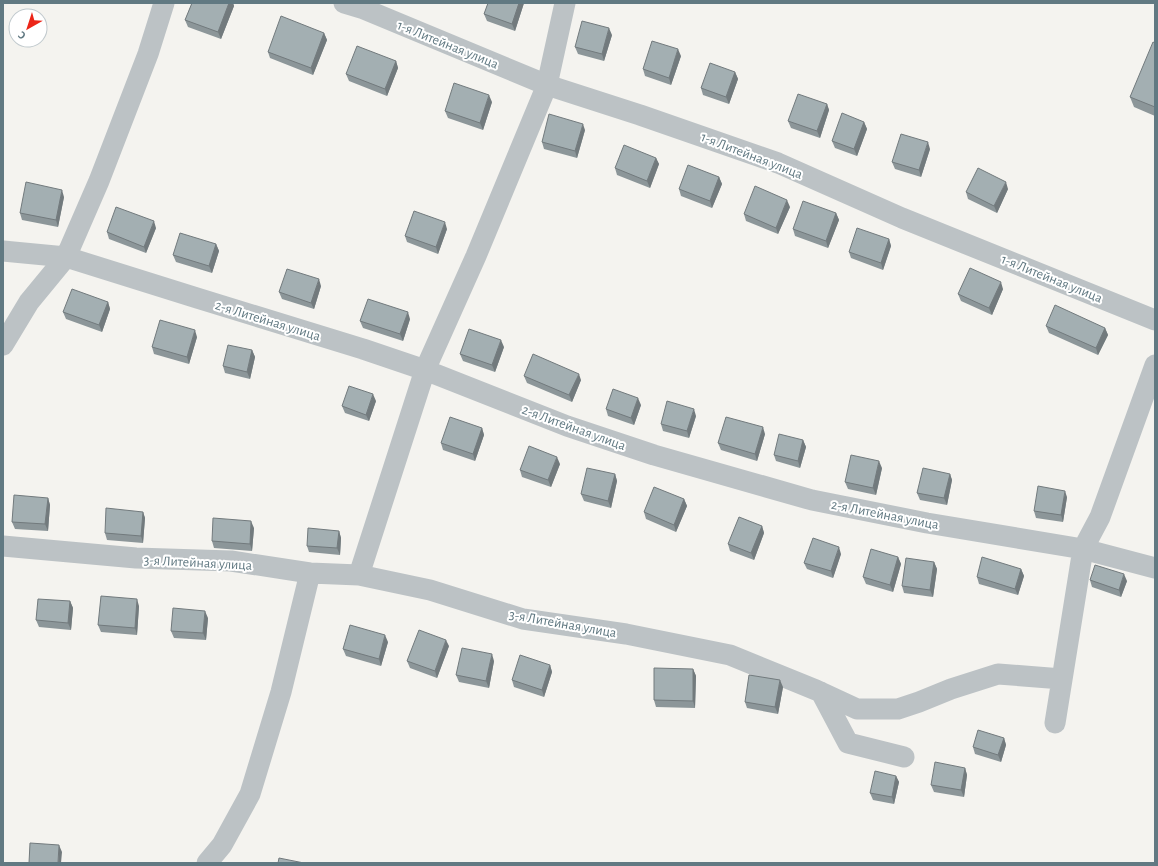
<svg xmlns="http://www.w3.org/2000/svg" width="1158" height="866" font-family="'Alegreya Sans',sans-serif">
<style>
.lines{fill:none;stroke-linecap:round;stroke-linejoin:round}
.minor{stroke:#bcc2c5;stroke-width:21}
.wall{fill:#8c9699}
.shaded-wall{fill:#727a7d}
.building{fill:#a3afb2;stroke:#727a7d}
.labels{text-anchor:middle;stroke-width:4;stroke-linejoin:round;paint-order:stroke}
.street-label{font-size:14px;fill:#617982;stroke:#fff}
</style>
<rect width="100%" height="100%" fill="#f4f3ef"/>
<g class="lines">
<!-- minor -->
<path class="minor" d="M 344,3 L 364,9 L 547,85 L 640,115 L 778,163 L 902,218 L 1155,320
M 3,251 L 66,257 L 197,298 L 363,349 L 425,370 L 567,426 L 654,455 L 812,500 L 927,523 L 1083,549 L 1155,568
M 3,345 L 29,302 L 66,257 L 99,181 L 148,54 L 164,3
M 3,546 L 136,558 L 231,561 L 310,573 L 359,575 L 430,590 L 523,619 L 626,634 L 730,655 L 816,690 L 857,709 L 898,709 L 919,702 L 951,689 L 998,674 L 1062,679
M 359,575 L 425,370 L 476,256 L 547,85 L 565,3
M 821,692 L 848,743 L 904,757
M 1055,723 L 1083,549 L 1100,517 L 1155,365
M 207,863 L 222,845 L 250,794 L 281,692 L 310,573"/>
</g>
<!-- wall -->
<path class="wall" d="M 192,3 L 233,3 L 234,6 L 221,39 L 188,27 L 185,20 Z
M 488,3 L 524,3 L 515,31 L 487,21 L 484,14 Z
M 324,33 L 327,40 L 313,75 L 270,58 L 268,52 Z
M 612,35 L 604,61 L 578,54 L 575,47 Z
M 1155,43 L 1155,116 L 1134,107 L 1130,97 Z
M 681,56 L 671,85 L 645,76 L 643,69 Z
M 396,61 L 398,68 L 387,96 L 349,81 L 346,74 Z
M 735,72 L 738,79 L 729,104 L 703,95 L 701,88 Z
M 492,102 L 483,130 L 448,118 L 445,111 Z
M 827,104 L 829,110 L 820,138 L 791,128 L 788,121 Z
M 864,122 L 867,129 L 857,156 L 835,148 L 832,141 Z
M 585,130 L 577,158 L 544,149 L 542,142 Z
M 930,149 L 921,177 L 895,169 L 892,162 Z
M 656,158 L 659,164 L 650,188 L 617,175 L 615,168 Z
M 719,177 L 722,184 L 712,208 L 681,196 L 679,189 Z
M 1008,189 L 997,213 L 968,199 L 966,192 Z
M 64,197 L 58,227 L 22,220 L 20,213 Z
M 790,207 L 778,234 L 746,221 L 744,214 Z
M 836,213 L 839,220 L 828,248 L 795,236 L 793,229 Z
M 156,228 L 146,253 L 109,239 L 107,232 Z
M 447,229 L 438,254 L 407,242 L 405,236 Z
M 889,239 L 891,246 L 883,270 L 851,258 L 849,252 Z
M 216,244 L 219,251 L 212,273 L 176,262 L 173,255 Z
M 321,286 L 314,309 L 282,299 L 279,292 Z
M 1003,289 L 992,315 L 961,301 L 958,294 Z
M 108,302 L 110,309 L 102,332 L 66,319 L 63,312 Z
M 410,319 L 403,341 L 363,328 L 360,321 Z
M 1046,326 L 1105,328 L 1108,335 L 1098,355 L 1049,333 Z
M 197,337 L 189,364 L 154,354 L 152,347 Z
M 504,347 L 495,372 L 463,361 L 460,354 Z
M 252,350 L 255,357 L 250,379 L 225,373 L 223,366 Z
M 524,376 L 581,380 L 572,402 L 527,383 Z
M 376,401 L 369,421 L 345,413 L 342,406 Z
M 641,405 L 634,425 L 608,416 L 606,409 Z
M 696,416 L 689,438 L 663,431 L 661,424 Z
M 482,428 L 484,435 L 475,461 L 443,450 L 441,443 Z
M 765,434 L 757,461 L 721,450 L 718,443 Z
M 803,440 L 806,447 L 800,468 L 776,461 L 774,455 Z
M 560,464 L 551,487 L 522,477 L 520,470 Z
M 882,468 L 876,495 L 848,489 L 845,482 Z
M 615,474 L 617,481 L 611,508 L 584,501 L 581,494 Z
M 950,474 L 952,480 L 947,505 L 920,500 L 917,493 Z
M 1067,497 L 1063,522 L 1036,518 L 1034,511 Z
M 48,498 L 50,505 L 48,531 L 15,529 L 12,522 Z
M 684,499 L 687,506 L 676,532 L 646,519 L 644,512 Z
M 143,512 L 145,518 L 143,543 L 107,540 L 105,533 Z
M 762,526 L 764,533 L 754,560 L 730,551 L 728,544 Z
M 254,528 L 252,551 L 214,548 L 212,541 Z
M 339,531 L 341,538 L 340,555 L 309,552 L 307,546 Z
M 841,554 L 833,578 L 807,569 L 804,563 Z
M 898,557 L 901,564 L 893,592 L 866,584 L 863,577 Z
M 934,562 L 937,569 L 933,597 L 904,593 L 902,586 Z
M 1021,569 L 1024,576 L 1018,595 L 979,584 L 977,577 Z
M 1090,580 L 1127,581 L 1121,597 L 1092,587 Z
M 70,601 L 73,608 L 71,630 L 39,627 L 36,620 Z
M 139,606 L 137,635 L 101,632 L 98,625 Z
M 208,618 L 206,640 L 174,638 L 171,631 Z
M 388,642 L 381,666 L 346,656 L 343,649 Z
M 449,646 L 437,678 L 410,668 L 407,661 Z
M 494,661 L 489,688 L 459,682 L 456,675 Z
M 550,665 L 552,672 L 544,697 L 514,687 L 512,680 Z
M 693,669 L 696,676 L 695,708 L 656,707 L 654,700 Z
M 783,687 L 778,714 L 747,708 L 745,702 Z
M 1004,738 L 1006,745 L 1001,762 L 975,754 L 973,747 Z
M 965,768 L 967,775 L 964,797 L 934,792 L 931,785 Z
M 896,776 L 899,782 L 894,804 L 873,800 L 870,793 Z"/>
<!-- shaded-wall -->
<path class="shaded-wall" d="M 229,3 L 233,3 L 234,6 L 221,39 L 218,32 Z
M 519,3 L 524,3 L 515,31 L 512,24 Z
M 609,28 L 612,35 L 604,61 L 602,54 Z
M 324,33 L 327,40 L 313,75 L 311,68 Z
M 678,49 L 681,56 L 671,85 L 669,78 Z
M 396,61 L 398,68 L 387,96 L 385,89 Z
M 735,72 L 738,79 L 729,104 L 726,97 Z
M 489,95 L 492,102 L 483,130 L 480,123 Z
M 827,104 L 829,110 L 820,138 L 817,131 Z
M 864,122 L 867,129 L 857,156 L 854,149 Z
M 583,124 L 585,130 L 577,158 L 575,151 Z
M 928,142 L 930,149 L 921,177 L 919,170 Z
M 656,158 L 659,164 L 650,188 L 647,181 Z
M 719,177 L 722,184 L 712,208 L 710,201 Z
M 1006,182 L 1008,189 L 997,213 L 994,206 Z
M 62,190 L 64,197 L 58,227 L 56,220 Z
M 787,200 L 790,207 L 778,234 L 776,228 Z
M 836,213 L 839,220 L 828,248 L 826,241 Z
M 154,221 L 156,228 L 146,253 L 144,247 Z
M 445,222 L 447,229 L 438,254 L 436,247 Z
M 889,239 L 891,246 L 883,270 L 881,263 Z
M 216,244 L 219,251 L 212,273 L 209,266 Z
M 319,279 L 321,286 L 314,309 L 311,303 Z
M 1001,282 L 1003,289 L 992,315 L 989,308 Z
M 108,302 L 110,309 L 102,332 L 99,325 Z
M 408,312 L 410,319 L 403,341 L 400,334 Z
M 1105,328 L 1108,335 L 1098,355 L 1096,348 Z
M 195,330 L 197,337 L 189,364 L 187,357 Z
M 501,340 L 504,347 L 495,372 L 492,365 Z
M 252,350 L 255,357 L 250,379 L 247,372 Z
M 579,374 L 581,380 L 572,402 L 569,395 Z
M 373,394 L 376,401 L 369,421 L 366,415 Z
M 638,398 L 641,405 L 634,425 L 631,418 Z
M 694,409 L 696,416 L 689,438 L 687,431 Z
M 763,427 L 765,434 L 757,461 L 755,454 Z
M 482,428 L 484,435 L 475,461 L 473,454 Z
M 803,440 L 806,447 L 800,468 L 798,461 Z
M 557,457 L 560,464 L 551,487 L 548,480 Z
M 879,461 L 882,468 L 876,495 L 873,488 Z
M 615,474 L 617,481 L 611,508 L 608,501 Z
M 950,474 L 952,480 L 947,505 L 944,498 Z
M 1065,491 L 1067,497 L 1063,522 L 1061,515 Z
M 48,498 L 50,505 L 48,531 L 45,524 Z
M 684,499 L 687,506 L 676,532 L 674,525 Z
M 143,512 L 145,518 L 143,543 L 141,536 Z
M 251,521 L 254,528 L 252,551 L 250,544 Z
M 762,526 L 764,533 L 754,560 L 751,553 Z
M 339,531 L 341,538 L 340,555 L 337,548 Z
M 839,547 L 841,554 L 833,578 L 831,571 Z
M 898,557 L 901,564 L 893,592 L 890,585 Z
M 934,562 L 937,569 L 933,597 L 930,590 Z
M 1021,569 L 1024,576 L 1018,595 L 1015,589 Z
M 1124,574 L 1127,581 L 1121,597 L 1119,590 Z
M 137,599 L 139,606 L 137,635 L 135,628 Z
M 70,601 L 73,608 L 71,630 L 68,623 Z
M 205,611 L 208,618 L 206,640 L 203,633 Z
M 385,635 L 388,642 L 381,666 L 379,659 Z
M 446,640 L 449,646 L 437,678 L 435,671 Z
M 492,654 L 494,661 L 489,688 L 486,681 Z
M 550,665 L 552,672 L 544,697 L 542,690 Z
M 693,669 L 696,676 L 695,708 L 693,701 Z
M 780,680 L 783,687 L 778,714 L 775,707 Z
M 1004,738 L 1006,745 L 1001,762 L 998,755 Z
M 965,768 L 967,775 L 964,797 L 961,790 Z
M 896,776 L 899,782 L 894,804 L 892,797 Z
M 59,845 L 62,852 L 61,863 L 58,863 Z"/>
<!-- building -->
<path class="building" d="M 192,3 L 229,3 L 218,32 L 185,20 Z
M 488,3 L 519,3 L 512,24 L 484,14 Z
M 281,16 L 324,33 L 311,68 L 268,52 Z
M 582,21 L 609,28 L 602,54 L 575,47 Z
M 652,41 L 678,49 L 669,78 L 643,69 Z
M 1153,42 L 1155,43 L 1155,107 L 1130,97 Z
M 357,46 L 396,61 L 385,89 L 346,74 Z
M 710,63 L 735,72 L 726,97 L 701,88 Z
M 454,83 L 489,95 L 480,123 L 445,111 Z
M 798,94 L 827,104 L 817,131 L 788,121 Z
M 842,113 L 864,122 L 854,149 L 832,141 Z
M 549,114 L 583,124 L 575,151 L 542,142 Z
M 901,134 L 928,142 L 919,170 L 892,162 Z
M 624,145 L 656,158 L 647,181 L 615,168 Z
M 688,165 L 719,177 L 710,201 L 679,189 Z
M 978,168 L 1006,182 L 994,206 L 966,192 Z
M 26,182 L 62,190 L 56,220 L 20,213 Z
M 755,186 L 787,200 L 776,228 L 744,214 Z
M 803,201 L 836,213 L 826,241 L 793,229 Z
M 116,207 L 154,221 L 144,247 L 107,232 Z
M 414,211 L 445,222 L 436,247 L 405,236 Z
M 857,228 L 889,239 L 881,263 L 849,252 Z
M 180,233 L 216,244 L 209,266 L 173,255 Z
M 970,268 L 1001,282 L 989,308 L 958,294 Z
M 287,269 L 319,279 L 311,303 L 279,292 Z
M 72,289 L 108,302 L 99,325 L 63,312 Z
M 368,299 L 408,312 L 400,334 L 360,321 Z
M 1055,305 L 1105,328 L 1096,348 L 1046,326 Z
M 160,320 L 195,330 L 187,357 L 152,347 Z
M 469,329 L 501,340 L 492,365 L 460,354 Z
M 228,345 L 252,350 L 247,372 L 223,366 Z
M 533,354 L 579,374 L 569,395 L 524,376 Z
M 349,386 L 373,394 L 366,415 L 342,406 Z
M 613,389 L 638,398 L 631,418 L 606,409 Z
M 667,401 L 694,409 L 687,431 L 661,424 Z
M 450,417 L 482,428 L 473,454 L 441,443 Z
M 726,417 L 763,427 L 755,454 L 718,443 Z
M 779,434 L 803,440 L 798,461 L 774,455 Z
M 529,446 L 557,457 L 548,480 L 520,470 Z
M 851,455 L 879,461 L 873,488 L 845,482 Z
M 587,468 L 615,474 L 608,501 L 581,494 Z
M 923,468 L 950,474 L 944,498 L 917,493 Z
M 1038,486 L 1065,491 L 1061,515 L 1034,511 Z
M 654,487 L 684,499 L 674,525 L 644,512 Z
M 14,495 L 48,498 L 45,524 L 12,522 Z
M 106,508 L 143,512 L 141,536 L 105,533 Z
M 739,517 L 762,526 L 751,553 L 728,544 Z
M 213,518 L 251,521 L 250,544 L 212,541 Z
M 308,528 L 339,531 L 337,548 L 307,546 Z
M 813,538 L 839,547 L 831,571 L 804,563 Z
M 871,549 L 898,557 L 890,585 L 863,577 Z
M 982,557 L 1021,569 L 1015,589 L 977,577 Z
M 906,558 L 934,562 L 930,590 L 902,586 Z
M 1095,565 L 1124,574 L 1119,590 L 1090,580 Z
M 101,596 L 137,599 L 135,628 L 98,625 Z
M 38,599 L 70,601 L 68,623 L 36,620 Z
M 173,608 L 205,611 L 203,633 L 171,631 Z
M 350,625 L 385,635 L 379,659 L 343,649 Z
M 419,630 L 446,640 L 435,671 L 407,661 Z
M 462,648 L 492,654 L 486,681 L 456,675 Z
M 520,655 L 550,665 L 542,690 L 512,680 Z
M 654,668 L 693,669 L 693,701 L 654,700 Z
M 749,675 L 780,680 L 775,707 L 745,702 Z
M 978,730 L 1004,738 L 998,755 L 973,747 Z
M 935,762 L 965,768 L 961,790 L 931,785 Z
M 875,771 L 896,776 L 892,797 L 870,793 Z
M 30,843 L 59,845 L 58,863 L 29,863 Z
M 279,858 L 304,863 L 278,863 Z"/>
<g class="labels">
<!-- street labels -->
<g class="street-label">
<text transform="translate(448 44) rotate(22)" y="5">1-я Литейная улица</text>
<text transform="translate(752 155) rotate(21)" y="5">1-я Литейная улица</text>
<text transform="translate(1052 278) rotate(22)" y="5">1-я Литейная улица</text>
<text transform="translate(268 320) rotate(17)" y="5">2-я Литейная улица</text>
<text transform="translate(574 427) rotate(20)" y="5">2-я Литейная улица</text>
<text transform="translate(885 514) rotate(11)" y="5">2-я Литейная улица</text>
<text transform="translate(198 562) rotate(3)" y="5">3-я Литейная улица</text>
<text transform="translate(563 623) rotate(10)" y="5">3-я Литейная улица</text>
</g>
</g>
<!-- border -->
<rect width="1158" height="866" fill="none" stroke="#617982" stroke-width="8"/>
<!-- north arrow -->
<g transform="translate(28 28) rotate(219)"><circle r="19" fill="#ffffff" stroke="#c0c9cd"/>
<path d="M0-3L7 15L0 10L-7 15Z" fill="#ec2518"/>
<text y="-6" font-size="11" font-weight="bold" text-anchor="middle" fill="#617982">С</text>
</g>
</svg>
